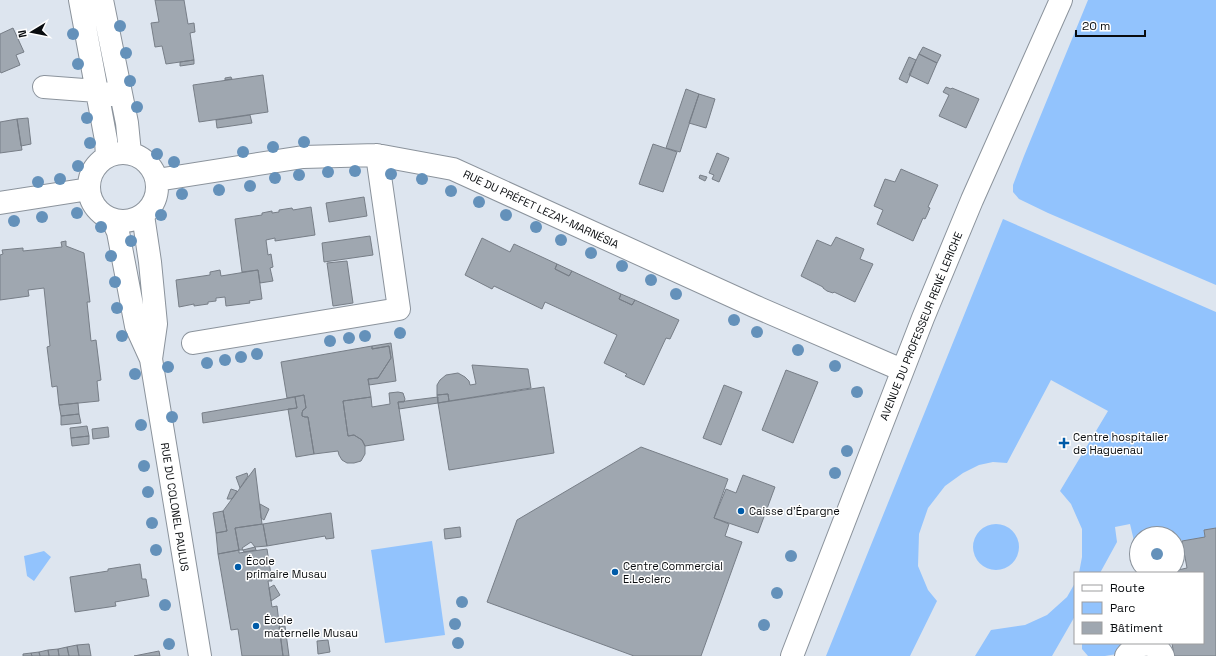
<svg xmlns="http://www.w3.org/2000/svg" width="1216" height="656" font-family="'Space Grotesk',sans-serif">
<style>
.green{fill:#92c3fd}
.building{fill:#9fa7b0;stroke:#777e87}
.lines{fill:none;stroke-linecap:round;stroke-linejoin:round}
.minor-casing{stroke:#8b939c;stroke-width:24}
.minor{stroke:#fff;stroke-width:22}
.tree{fill:#6491ba}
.poi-dot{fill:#005ba8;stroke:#fff;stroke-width:1.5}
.labels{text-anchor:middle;stroke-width:3;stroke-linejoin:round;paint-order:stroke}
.street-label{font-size:11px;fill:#090c0f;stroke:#fff}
.poi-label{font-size:11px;fill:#090c0f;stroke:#fff;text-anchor:start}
</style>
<rect width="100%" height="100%" fill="#dde5ef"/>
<!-- green -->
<path class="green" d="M 1088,0 L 1216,0 L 1216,285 L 1048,213 L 1019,199 L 1013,192 L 1013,185 L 1024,156 Z
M 1003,219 L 1216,312 L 1216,528 L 1204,530 L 1205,537 C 1198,538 1187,542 1180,540 C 1176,539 1176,536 1173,534 C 1167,528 1159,527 1152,529 C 1144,531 1141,538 1134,541 L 1130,524 L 1115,527 L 1117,542 L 1100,573 L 1079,573 L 1082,557 L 1082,529 L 1071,504 L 1060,491 L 1108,411 L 1051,380 L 1007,463 L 993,462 L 979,465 L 963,473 L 945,486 L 928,508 L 919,534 L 918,566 L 928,590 L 937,601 L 910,656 L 826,656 Z
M973 547a23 23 0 1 1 46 0a23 23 0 1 1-46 0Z
M 432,541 L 445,635 L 385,643 L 371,550 Z
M 44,551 L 51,557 L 34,581 L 27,576 L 24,556 Z
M 1075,583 L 1075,616 L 1052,656 L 975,656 L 991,630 L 1025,625 L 1047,615 L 1067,597 Z
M 1082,643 L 1126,643 L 1117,654 L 1105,656 L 1088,656 L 1082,649 Z"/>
<!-- building -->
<path class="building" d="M 155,0 L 184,0 L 188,24 L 194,23 L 195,32 L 190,33 L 194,60 L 166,64 L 162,46 L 155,47 L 151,23 L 159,22 Z
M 13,28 L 24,52 L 16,55 L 20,65 L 1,73 L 0,71 L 0,34 Z
M 923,47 L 941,55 L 937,63 L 919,54 Z
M 919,54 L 937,63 L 928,84 L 909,75 Z
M 909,57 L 916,60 L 907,83 L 899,79 Z
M 194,60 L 194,64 L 180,66 L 180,62 Z
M 263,75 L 268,112 L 199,122 L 193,85 Z
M 231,77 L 232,79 L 225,80 L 225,78 Z
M 946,87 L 951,89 L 952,88 L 979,99 L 966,128 L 939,116 L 949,95 L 943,92 Z
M 686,89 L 699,94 L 680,152 L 666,148 Z
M 699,94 L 715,99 L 706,128 L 689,123 Z
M 250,115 L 252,123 L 217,128 L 216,120 Z
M 28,118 L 31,144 L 21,146 L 17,119 Z
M 17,119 L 22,150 L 0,153 L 0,122 Z
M 653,144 L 677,152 L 663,192 L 639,184 Z
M 717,153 L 729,158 L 719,182 L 712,179 L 714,175 L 709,173 Z
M 901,169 L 938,185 L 928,207 L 930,208 L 927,215 L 925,219 L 923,218 L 913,241 L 877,224 L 883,210 L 874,206 L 885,179 L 895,182 Z
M 700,175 L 707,177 L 705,181 L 699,178 Z
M 364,197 L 367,216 L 329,222 L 326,203 Z
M 311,207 L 315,235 L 275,241 L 275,238 L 266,240 L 268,255 L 271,254 L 273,267 L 270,268 L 273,281 L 260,283 L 258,270 L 242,272 L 235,219 L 262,215 L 262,213 L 272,211 L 272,213 L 279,212 L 279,210 L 292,208 L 293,210 Z
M 370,236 L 373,255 L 324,262 L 322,243 Z
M 836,237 L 864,249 L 860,259 L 873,264 L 855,302 L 834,292 L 833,293 L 827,291 L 823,288 L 823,287 L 801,276 L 817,240 L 831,246 Z
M 482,238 L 510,252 L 514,244 L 557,264 L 555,269 L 569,276 L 572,271 L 621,294 L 619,299 L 632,305 L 635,300 L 679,320 L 670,339 L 666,338 L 644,385 L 625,376 L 627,374 L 604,363 L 617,335 L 545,302 L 542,309 L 494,286 L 492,289 L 465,275 Z
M 66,241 L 66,246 L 84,253 L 90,302 L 87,302 L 91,341 L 96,340 L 101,380 L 97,381 L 99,401 L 59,405 L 57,386 L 52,387 L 47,347 L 50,346 L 44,288 L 28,290 L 29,296 L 0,300 L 0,255 L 3,254 L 2,250 L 23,248 L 23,251 L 62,247 L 61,242 Z
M 347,261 L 353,303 L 333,306 L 327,263 Z
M 557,264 L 572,271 L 569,276 L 555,269 Z
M 220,270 L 221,276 L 258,270 L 262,299 L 249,301 L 250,303 L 226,306 L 225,297 L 216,298 L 216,301 L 208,302 L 208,304 L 194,306 L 194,304 L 179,307 L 176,280 L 210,275 L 210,272 Z
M 621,294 L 635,300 L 632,305 L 619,299 Z
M 391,343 L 396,381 L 369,385 L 368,379 L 378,378 L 391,358 L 389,346 L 372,349 L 372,346 Z
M 372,346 L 372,349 L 389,346 L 391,358 L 378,378 L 368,379 L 371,397 L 343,401 L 348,436 L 354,435 L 362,440 L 365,446 L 365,454 L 361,461 L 354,463 L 347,463 L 342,460 L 339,455 L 338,451 L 314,454 L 308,417 L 305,417 L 302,416 L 302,413 L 303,410 L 306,408 L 304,395 L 287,398 L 281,362 Z
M 472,365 L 528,369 L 531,388 L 449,401 L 448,394 L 437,395 L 437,385 L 440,380 L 446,375 L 458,373 L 465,377 L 469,381 L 470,385 L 476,384 Z
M 786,370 L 818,382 L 793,443 L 762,430 Z
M 724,385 L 742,392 L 721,445 L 703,438 Z
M 544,387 L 554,453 L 449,470 L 438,403 Z
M 398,392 L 403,393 L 405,399 L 404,402 L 398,402 L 404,440 L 365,446 L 362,440 L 354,435 L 348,436 L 343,401 L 371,397 L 372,407 L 390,404 L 389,393 Z
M 448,394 L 449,401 L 438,403 L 437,395 Z
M 304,395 L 306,408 L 303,410 L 302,413 L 302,416 L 305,417 L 308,417 L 314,454 L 296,457 L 288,409 L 297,408 L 295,397 Z
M 295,397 L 297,408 L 203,423 L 202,413 Z
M 438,397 L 438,403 L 399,409 L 398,402 Z
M 78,403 L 79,414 L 61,416 L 59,405 Z
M 79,414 L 81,423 L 61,425 L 61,416 Z
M 87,426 L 89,436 L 71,438 L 70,428 Z
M 108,427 L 109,437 L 93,439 L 92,429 Z
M 89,436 L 89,444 L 72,446 L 71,438 Z
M 641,447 L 728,479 L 714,518 L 729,524 L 725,536 L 742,542 L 701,656 L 634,656 L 487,602 L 517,520 Z
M 255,468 L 262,524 L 235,528 L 239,550 L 218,554 L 216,533 L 227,531 L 223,511 Z
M 247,473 L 248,476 L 240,488 L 236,477 Z
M 743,475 L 775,487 L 758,533 L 714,518 L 726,489 L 736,493 Z
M 231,489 L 237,491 L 232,499 L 227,499 Z
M 260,504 L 269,509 L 264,520 L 261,518 Z
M 223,511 L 227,531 L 216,533 L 213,513 Z
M 331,513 L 334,538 L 326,539 L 325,536 L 267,546 L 263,524 Z
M 263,524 L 267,546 L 255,547 L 251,542 L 242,548 L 243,550 L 239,550 L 235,528 Z
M 460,527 L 461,537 L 445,539 L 444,529 Z
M 1216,528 L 1216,656 L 1174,656 L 1172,643 L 1203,643 L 1203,573 L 1171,573 L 1173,573 L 1173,571 L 1187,568 L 1182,541 L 1205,537 L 1204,530 Z
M 255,547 L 256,550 L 244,552 L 243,550 Z
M 267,549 L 272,581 L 268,581 L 272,607 L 277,606 L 283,656 L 242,656 L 238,629 L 231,630 L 218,554 L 239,550 L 239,553 Z
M 140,564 L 142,579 L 146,579 L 149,596 L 115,602 L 116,606 L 75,612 L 70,577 L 108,571 L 108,569 Z
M 274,585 L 280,595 L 271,601 L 269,588 Z
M 285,626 L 289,656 L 283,656 L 279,627 Z
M 328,640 L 330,652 L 318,654 L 317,641 Z
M 89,644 L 91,656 L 79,656 L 77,645 Z
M 77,645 L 79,656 L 69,656 L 67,647 Z
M 67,647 L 69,656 L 59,656 L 58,649 Z
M 58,649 L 59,656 L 49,656 L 48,650 Z
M 48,650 L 49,656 L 40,656 L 39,652 Z
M 159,651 L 160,656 L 134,656 Z
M 39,652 L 40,656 L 32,656 L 31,653 Z
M 31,653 L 32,656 L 23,656 L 23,654 Z"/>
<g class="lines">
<defs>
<path id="minor" d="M 80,0 L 106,140 L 107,156
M 102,0 L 127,123 L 130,153
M 44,87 L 97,91 L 110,95
M89 187a34 34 0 1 1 68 0a34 34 0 1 1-68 0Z
M 157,180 L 303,157 L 377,155 L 453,169 L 754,306 L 902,370
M 0,203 L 89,189
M 143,215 L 150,262 L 156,324 L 151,359
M 112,219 L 118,232 L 136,326 L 151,359 L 200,656
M 193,343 L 399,309 L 377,155
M1141 554a16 16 0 1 1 32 0a16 16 0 1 1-32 0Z
M 792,656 L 923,318 L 972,200 L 1061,0
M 1126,656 C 1136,643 1155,639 1163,656"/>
</defs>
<!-- minor casing -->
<use href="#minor" class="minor-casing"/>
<!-- minor -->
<use href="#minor" class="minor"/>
</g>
<!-- trees -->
<g class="tree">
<circle cx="120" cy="26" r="6"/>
<circle cx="73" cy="34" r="6"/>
<circle cx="126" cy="53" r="6"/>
<circle cx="78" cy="64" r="6"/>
<circle cx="130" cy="81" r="6"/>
<circle cx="137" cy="107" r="6"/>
<circle cx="87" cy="118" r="6"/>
<circle cx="304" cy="142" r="6"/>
<circle cx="90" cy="143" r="6"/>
<circle cx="273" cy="147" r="6"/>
<circle cx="243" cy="152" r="6"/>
<circle cx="157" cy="154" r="6"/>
<circle cx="174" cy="162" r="6"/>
<circle cx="78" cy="166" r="6"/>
<circle cx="355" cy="171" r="6"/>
<circle cx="328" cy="172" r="6"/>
<circle cx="391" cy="174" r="6"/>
<circle cx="299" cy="175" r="6"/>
<circle cx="275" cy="178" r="6"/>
<circle cx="60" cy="179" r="6"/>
<circle cx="422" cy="179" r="6"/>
<circle cx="38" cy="182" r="6"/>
<circle cx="250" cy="186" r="6"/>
<circle cx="219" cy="190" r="6"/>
<circle cx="451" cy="191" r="6"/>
<circle cx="182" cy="194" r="6"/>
<circle cx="479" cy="202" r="6"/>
<circle cx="77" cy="213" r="6"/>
<circle cx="161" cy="215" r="6"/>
<circle cx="506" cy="215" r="6"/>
<circle cx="42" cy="217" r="6"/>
<circle cx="14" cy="221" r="6"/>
<circle cx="101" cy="227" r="6"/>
<circle cx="536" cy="227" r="6"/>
<circle cx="561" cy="240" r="6"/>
<circle cx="131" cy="241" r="6"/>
<circle cx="591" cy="253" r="6"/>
<circle cx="111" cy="256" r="6"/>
<circle cx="622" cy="266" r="6"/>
<circle cx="651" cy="280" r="6"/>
<circle cx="115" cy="282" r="6"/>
<circle cx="676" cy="294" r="6"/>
<circle cx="117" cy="308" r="6"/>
<circle cx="734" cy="320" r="6"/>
<circle cx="757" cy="332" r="6"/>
<circle cx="400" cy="333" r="6"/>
<circle cx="122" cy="336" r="6"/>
<circle cx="365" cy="336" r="6"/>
<circle cx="349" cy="338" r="6"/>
<circle cx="330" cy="341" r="6"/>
<circle cx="798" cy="350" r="6"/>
<circle cx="257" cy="354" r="6"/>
<circle cx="241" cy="357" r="6"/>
<circle cx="225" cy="360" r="6"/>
<circle cx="207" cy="363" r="6"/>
<circle cx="835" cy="366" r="6"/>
<circle cx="168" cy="367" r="6"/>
<circle cx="135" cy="374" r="6"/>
<circle cx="857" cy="392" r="6"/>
<circle cx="172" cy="417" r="6"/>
<circle cx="141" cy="425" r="6"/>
<circle cx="847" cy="451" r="6"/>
<circle cx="144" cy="466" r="6"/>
<circle cx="835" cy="473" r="6"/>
<circle cx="148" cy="492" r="6"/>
<circle cx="152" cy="523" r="6"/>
<circle cx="156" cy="550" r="6"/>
<circle cx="1157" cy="554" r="6"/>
<circle cx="791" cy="556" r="6"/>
<circle cx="777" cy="593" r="6"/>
<circle cx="462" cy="602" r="6"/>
<circle cx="165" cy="605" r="6"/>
<circle cx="455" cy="624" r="6"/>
<circle cx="764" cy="625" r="6"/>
<circle cx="458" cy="643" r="6"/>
<circle cx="169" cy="644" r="6"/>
</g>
<!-- markers -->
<g class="poi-dot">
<path d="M1062 437h4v4h4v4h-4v4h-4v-4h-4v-4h4z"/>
<circle cx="741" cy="511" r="4"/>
<circle cx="238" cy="567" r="4"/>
<circle cx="615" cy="572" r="4"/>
<circle cx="256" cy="626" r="4"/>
</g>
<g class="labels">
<!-- street labels -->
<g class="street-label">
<text transform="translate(541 209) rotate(25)" y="4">RUE DU PRÉFET LEZAY-MARNÉSIA</text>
<text transform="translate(921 326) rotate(-68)" y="4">AVENUE DU PROFESSEUR RENÉ LERICHE</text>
<text transform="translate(175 507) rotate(81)" y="4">RUE DU COLONEL PAULUS</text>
</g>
<!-- poi labels -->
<g class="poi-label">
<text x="1073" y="441">Centre hospitalier<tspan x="1073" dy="13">de Haguenau</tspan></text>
<text x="749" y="515">Caisse d'Épargne</text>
<text x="246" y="565">École<tspan x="246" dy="13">primaire Musau</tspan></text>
<text x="623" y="570">Centre Commercial<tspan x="623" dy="13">E.Leclerc</tspan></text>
<text x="264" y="624">École<tspan x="264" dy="13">maternelle Musau</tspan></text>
</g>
</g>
<!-- legend -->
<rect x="1074" y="572" width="130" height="72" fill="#ffffff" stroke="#9d9e9f"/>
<rect x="1082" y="585" width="20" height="6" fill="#ffffff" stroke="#9d9e9f"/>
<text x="1110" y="592" font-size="12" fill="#090c0f">Route</text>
<rect x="1082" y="602" width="20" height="12" fill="#92c3fd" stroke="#9d9e9f"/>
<text x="1110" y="612" font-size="12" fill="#090c0f">Parc</text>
<rect x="1082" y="622" width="20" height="12" fill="#9fa7b0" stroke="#9d9e9f"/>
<text x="1110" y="632" font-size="12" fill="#090c0f">Bâtiment</text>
<!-- north arrow -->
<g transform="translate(32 32) rotate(260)" stroke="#ffffff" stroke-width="3" paint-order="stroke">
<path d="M0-3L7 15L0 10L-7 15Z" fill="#090c0f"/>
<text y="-6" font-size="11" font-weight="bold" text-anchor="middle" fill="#090c0f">N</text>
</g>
<!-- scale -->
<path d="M1076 30v6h69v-6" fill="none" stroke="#090c0f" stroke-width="2"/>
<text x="1082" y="30" font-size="12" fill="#090c0f" stroke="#ffffff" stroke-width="3" paint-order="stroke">20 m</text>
</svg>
